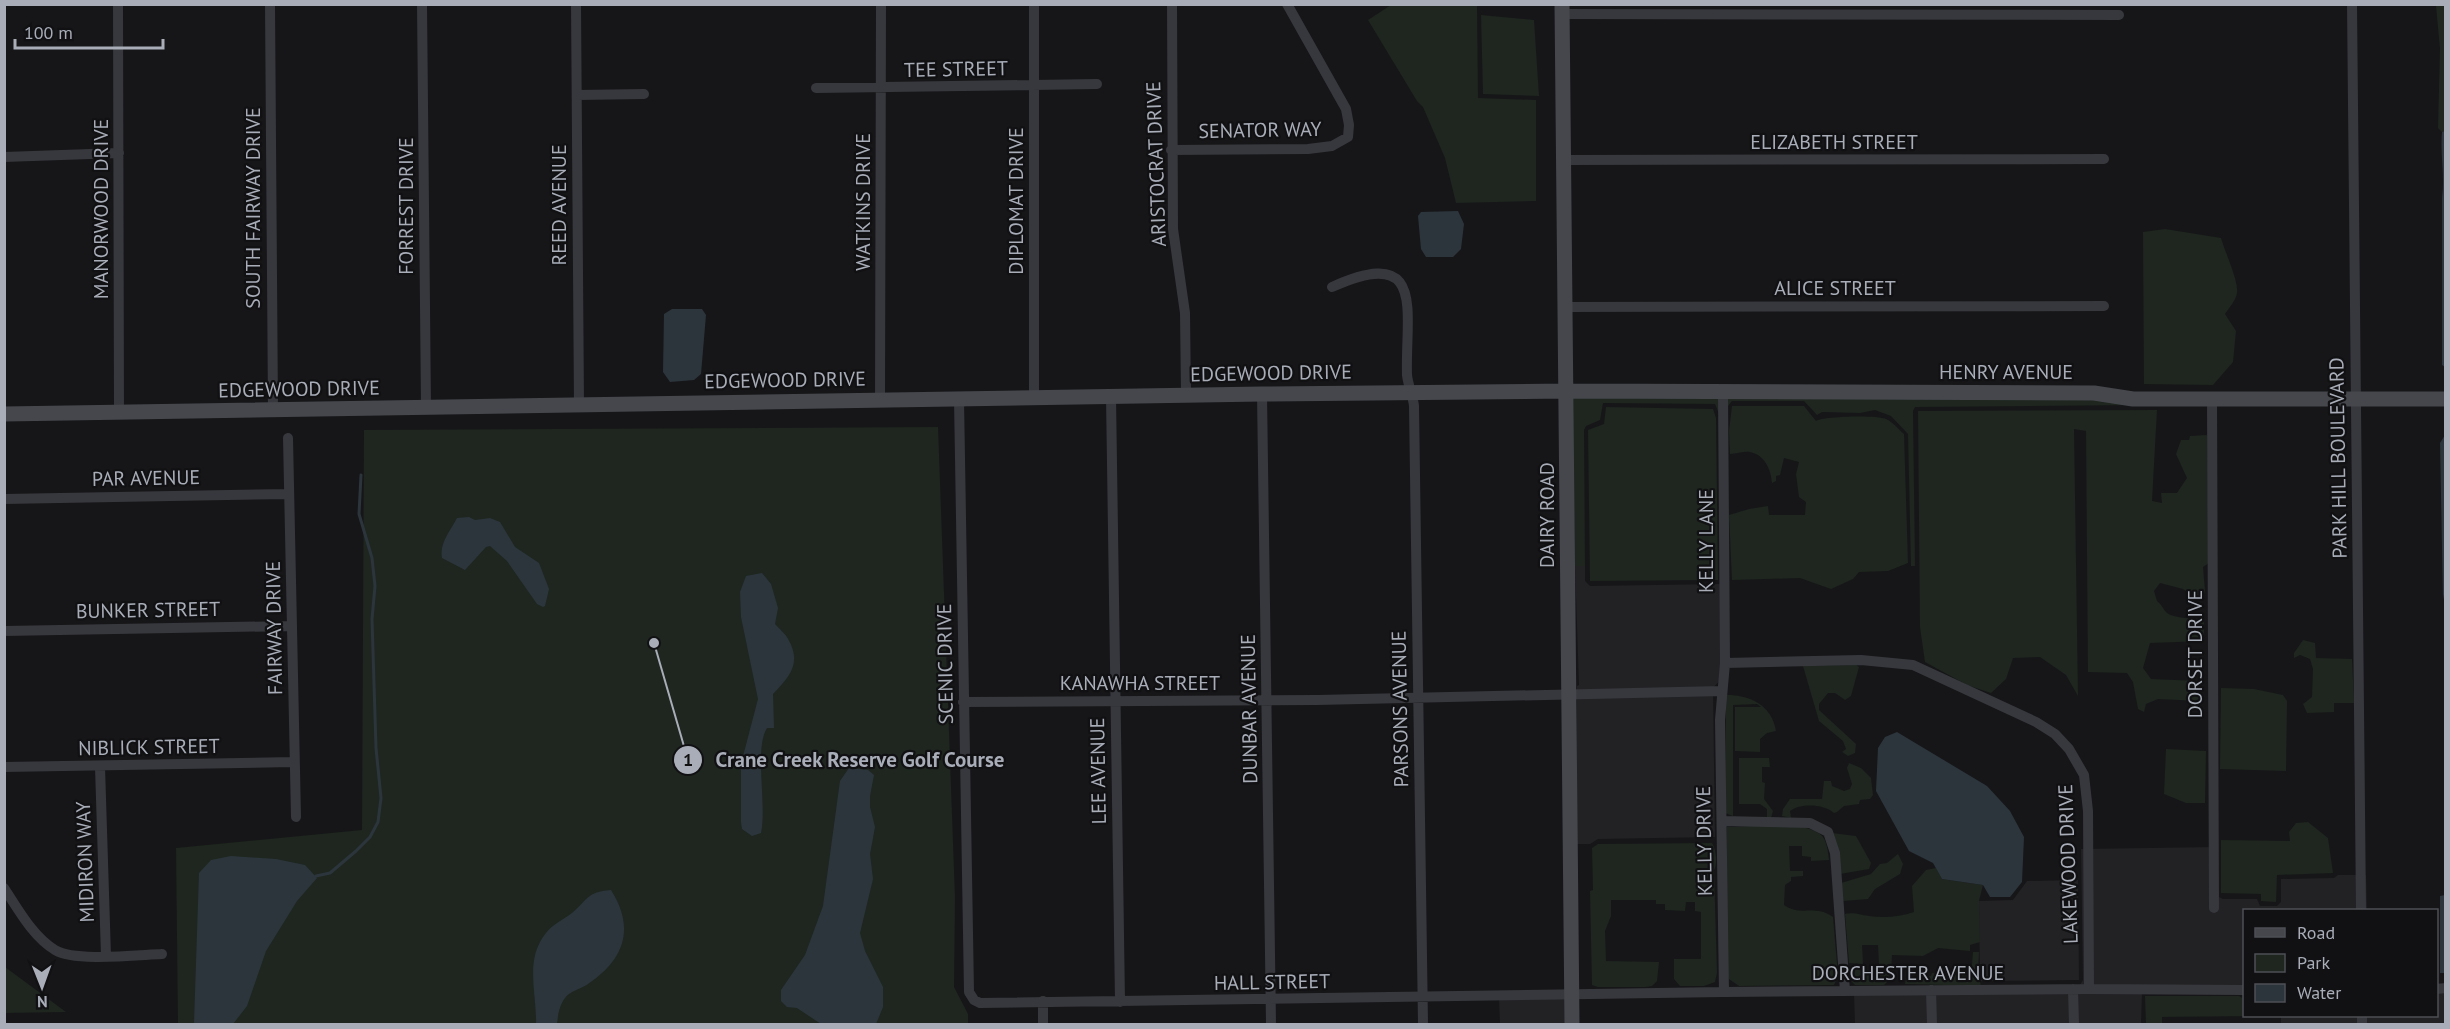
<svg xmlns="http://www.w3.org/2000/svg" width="2450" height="1029" font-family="'PT Sans',sans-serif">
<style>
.built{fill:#222225}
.green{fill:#1e261f}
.water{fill:#2c353c}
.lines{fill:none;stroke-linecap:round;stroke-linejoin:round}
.stream{stroke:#2c353c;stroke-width:3}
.street{stroke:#37383d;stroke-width:10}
.secondary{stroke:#45474d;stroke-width:15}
.labels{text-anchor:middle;stroke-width:4.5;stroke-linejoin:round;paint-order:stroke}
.street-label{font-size:20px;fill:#a8adb8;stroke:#111113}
.leader{fill:none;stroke:#a8adb8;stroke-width:2}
.callout-dot{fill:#a8adb8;stroke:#111113;stroke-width:2}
.mark-label{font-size:18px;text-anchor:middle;font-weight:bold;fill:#111}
.callout-label{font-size:21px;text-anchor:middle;font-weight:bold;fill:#a8adb8;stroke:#111113;stroke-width:4.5;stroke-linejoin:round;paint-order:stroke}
</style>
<rect width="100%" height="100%" fill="#161618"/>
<!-- built -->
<path class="built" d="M 1575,566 L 1585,566 L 1585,581 L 1590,586 L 1721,584 L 1723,677 L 1713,688 L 1715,837 L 1598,839 L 1590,844 L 1576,844 L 1577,686 L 1579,685 Z
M 2217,847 L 2219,897 L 2223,899 L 2257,899 L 2260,906 L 2277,906 L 2281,902 L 2281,879 L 2334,878 L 2338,875 L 2366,875 L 2367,910 L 2244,910 L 2244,993 L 2142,993 L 2141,1024 L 1855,1024 L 1854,993 L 2080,985 L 2083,980 L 2081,849 Z
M 2078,880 L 2079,980 L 1980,981 L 1979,901 L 2013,900 L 2027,881 Z
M 2437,986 L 2445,986 L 2445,1024 L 2281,1024 L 2281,1016 L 2436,1016 Z
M 1567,996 L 1567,1024 L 1500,1024 L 1499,998 Z"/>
<!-- green -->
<path class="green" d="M 1391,5 L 1477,5 L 1478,98 L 1536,100 L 1536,201 L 1456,203 L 1445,158 L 1423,107 L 1417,101 L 1368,20 Z
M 2436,5 L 2446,5 L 2446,131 L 2442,132 L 2438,128 L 2440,49 Z
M 1481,15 L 1534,20 L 1539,96 L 1483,94 Z
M 2165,229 L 2221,238 C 2225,252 2239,282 2237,293 C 2236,300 2229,308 2225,314 L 2236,331 L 2233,362 L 2213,385 L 2144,384 L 2143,232 Z
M 1572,397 L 2094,398 L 2140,405 L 1915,407 L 1913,411 L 1915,566 L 1911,566 L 1908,434 L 1891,416 L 1875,410 L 1860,413 L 1822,412 L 1817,415 L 1804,401 L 1732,401 L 1720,416 L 1715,404 L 1603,403 L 1600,420 L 1586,426 L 1584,430 L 1585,566 L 1575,566 Z
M 1732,406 L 1804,406 L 1816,421 C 1823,416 1878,415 1886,419 C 1893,422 1898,429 1904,434 L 1908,563 L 1888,571 L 1859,572 L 1853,579 L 1831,589 L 1800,578 L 1732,580 L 1729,515 L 1749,509 L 1768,506 L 1769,515 L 1805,515 L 1806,502 L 1799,497 L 1796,474 L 1799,462 L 1784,458 L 1780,475 L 1776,476 L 1776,481 L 1772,483 C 1771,470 1765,455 1750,452 C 1744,451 1737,454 1730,454 L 1729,431 Z
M 1606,407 L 1713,409 L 1716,418 L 1718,580 L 1590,581 L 1588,430 L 1604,424 Z
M 2157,410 L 2152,501 L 2162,503 L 2161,493 L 2177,493 L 2187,478 L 2176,454 L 2181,440 L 2189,440 L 2190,436 L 2207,435 L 2209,563 L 2203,567 L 2205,591 L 2202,601 L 2183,589 L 2160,583 L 2154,591 L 2157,601 C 2162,605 2163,609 2167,613 C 2175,619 2194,618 2204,620 L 2204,641 L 2150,643 L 2143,668 L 2151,679 L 2199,681 L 2199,701 L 2158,699 L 2146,704 L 2144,712 L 2138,709 L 2133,682 L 2127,673 L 2088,672 L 2086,431 L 2074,429 L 2078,696 L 2066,675 L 2040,657 L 2013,658 L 2006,679 L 1991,693 L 1967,685 L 1925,662 L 1920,627 L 1918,411 Z
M 938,427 L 955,898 L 954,987 L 968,1014 L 968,1024 L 178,1024 L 176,848 L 362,830 L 364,430 Z
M 2303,640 L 2315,643 L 2316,658 L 2352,659 L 2354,703 L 2334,703 L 2334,712 L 2307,713 L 2303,704 L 2312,697 L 2313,669 L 2310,659 L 2300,655 L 2294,658 L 2294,653 Z
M 1856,665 L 1859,667 L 1851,696 L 1845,700 L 1835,693 L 1828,693 L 1819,704 L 1819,710 L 1856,744 L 1855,753 L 1848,756 L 1842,752 L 1846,749 L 1843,741 L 1819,721 L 1803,666 Z
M 2221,688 L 2254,689 L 2283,695 L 2287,701 L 2286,771 L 2220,769 Z
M 1726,695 C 1750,695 1772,705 1776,731 L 1767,733 L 1760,739 L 1760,752 L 1735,751 L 1735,707 L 1761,707 L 1757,704 L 1733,705 L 1733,816 L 1725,813 Z
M 2166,749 L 2206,751 L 2205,803 L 2186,803 L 2164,794 Z
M 1739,758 L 1769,758 L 1770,767 L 1762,767 L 1762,782 L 1765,783 L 1764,799 L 1773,811 L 1771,818 L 1767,818 L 1767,809 L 1760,804 L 1739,804 Z
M 1849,763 L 1861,768 L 1871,778 L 1873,795 L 1870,799 L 1860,800 L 1859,804 L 1844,806 L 1837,812 L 1834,813 C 1824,804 1801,803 1790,811 L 1791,818 L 1782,816 L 1783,809 L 1790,799 L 1822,799 L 1824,781 L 1831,781 L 1832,786 L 1844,791 L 1850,789 L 1852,784 L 1847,768 Z
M 2308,822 L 2328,838 L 2333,873 L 2277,875 L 2276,902 L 2261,901 L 2261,894 L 2221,893 L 2221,840 L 2290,841 L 2289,832 L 2296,823 Z
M 1727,827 C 1750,827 1801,820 1820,834 C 1827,839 1828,852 1829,860 L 1811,861 L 1811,857 L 1802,856 L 1802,846 L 1789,846 L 1790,871 L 1803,871 L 1803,876 L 1791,877 L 1791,881 L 1785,885 L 1784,905 C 1801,917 1814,904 1833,917 L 1838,976 L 1834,985 L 1739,986 L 1729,979 L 1727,973 Z
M 1832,833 L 1856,836 L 1871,863 L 1869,869 L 1840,874 Z
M 1712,843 C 1716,849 1718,864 1714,870 L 1717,973 L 1715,982 L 1704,986 L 1680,986 L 1674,979 L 1674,959 L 1701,959 L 1701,912 L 1695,911 L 1695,902 L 1686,902 L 1685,911 L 1665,910 L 1665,904 L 1656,904 L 1656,900 L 1611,900 L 1611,916 L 1605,931 L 1606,961 L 1659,962 L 1657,981 L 1652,986 L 1646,987 L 1598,987 L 1592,985 L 1590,891 L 1593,890 L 1592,848 L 1598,844 Z
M 1898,854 L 1903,864 L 1900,874 L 1875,889 L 1868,899 L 1843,901 L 1841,883 L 1871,874 L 1880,864 L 1887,863 Z
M 1936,868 L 1942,879 L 1983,885 L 1979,901 L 1980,942 L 1970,945 L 1970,951 L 1938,948 L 1923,956 L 1892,955 C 1891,966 1893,978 1884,985 L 1855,985 L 1850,980 L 1850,968 L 1870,970 L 1879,965 L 1878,945 L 1862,945 L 1863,964 L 1849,963 L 1845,914 C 1856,912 1859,915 1869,916 C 1883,918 1900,917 1914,912 L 1912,886 L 1926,870 Z
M 1973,952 L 1979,952 L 1978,973 L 1981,986 L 1905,984 L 1906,979 L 1931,976 L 1932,973 L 1971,976 Z
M 5,967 L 66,1012 L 5,1013 Z
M 2145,996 L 2239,996 L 2244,999 L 2244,1016 L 2253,1016 L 2162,1017 L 2162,1024 L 2146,1024 Z"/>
<!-- water -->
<path class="water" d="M 2445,131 L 2446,131 L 2445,367 L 2442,365 L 2442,198 C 2445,175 2440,155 2442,132 Z
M 1458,211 L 1464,224 L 1461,249 L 1453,257 L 1426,257 L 1421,249 L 1418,216 L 1421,212 Z
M 672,309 L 702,309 L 706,315 L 701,374 L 694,380 L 670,382 L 663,372 L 664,314 Z
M 2445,435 L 2446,583 L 2443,600 L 2440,443 Z
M 469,517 L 475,520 L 490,518 L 500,522 L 515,547 L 539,563 L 549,589 L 545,606 L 543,607 L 537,604 L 507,561 L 490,546 L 486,547 L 465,570 L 442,558 C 439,543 451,530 457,518 Z
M 762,573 L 771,584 L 778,608 L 775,624 C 779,629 785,633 788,639 C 802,663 790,676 773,694 L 774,728 L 767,728 C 754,748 767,806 761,833 L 752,836 L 742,829 L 741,822 L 741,764 L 758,699 L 741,617 L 740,592 L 746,576 Z
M 1897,732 L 1987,786 L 2010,811 L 2024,837 L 2022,882 L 2010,897 L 1990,897 L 1983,885 L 1942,879 L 1933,863 L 1909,851 L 1876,791 L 1878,748 L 1885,737 Z
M 849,768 L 868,770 L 874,775 L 870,796 L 870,807 L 875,827 L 870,854 L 873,879 L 860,933 L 865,951 L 883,987 L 883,1007 L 876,1024 L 821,1024 L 797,1008 L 787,1007 L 781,1001 L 781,990 L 805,955 L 823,906 L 840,781 Z
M 231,856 L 276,859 L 305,865 L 317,878 L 297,901 L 266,951 L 247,1006 L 233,1024 L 194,1024 L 199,873 L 211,860 Z
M 611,890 C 635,928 625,959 588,984 C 581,989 570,991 565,998 C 559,1006 558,1015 557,1024 L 536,1024 C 537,993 524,960 546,933 C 553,924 563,920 572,913 C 589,899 586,892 611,890 Z
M 2445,895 L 2445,973 L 2440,973 L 2440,896 Z"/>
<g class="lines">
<!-- stream -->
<path class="stream" d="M 316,876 L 330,873 L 356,851 L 370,837 L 378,822 L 381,798 L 376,748 L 372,619 L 375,586 L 372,558 L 359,514 L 361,475"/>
<!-- street -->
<path class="street" d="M 118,4 L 119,413
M 270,4 L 273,411
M 422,4 L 426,407
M 576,4 L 579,405
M 1172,4 L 1173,229 L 1185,313 L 1186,394
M 2352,4 L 2361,910
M 1562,14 L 2119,15
M 816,88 L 1097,84
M 577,95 L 644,94
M 1171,150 L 1308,149 L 1332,146 L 1348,137 L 1349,125 L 1346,109 L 1287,4
M 4,157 L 119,153
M 1564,160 L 2104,159
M 1332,287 C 1427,244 1405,312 1407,375 C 1408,385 1413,396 1414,406 L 1423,1024
M 1566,307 L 2104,306
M 1723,392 L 1725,663 L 1720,720 L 1724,992
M 1262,394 L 1271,1024
M 1111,396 L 1120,1002
M 1034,397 L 1034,4
M 959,399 L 969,992 L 974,1000 L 980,1003 L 1724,992 L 2089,989 L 2244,990
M 2212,399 L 2214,908
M 880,400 L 881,4
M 288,438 L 296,817
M 4,499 L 289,494
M 4,631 L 291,626
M 1725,663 L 1861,660 L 1913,665 L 2036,722 L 2055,734 L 2069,749 L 2084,775 L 2088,811 L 2089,989
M 963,702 L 1317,700 L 1722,691
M 4,767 L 294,762
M 100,767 L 106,956
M 1722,821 L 1810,823 L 1828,832 L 1835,853 L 1845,991
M 4,888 C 18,909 33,937 55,950 C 74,962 137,955 162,954
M 2073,989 L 2074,1024
M 2436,989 L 2446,988
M 1931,990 L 1932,1024
M 1043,1001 L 1043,1024
M 2362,1016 L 2362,1024"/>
<!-- secondary -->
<path class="secondary" d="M 1562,4 L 1572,1024
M 4,414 L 1262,394 L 1567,391 L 2094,393 L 2133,399 L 2446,399"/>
</g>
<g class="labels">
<!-- street labels -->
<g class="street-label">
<text transform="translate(956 69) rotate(-1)" y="7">TEE STREET</text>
<text transform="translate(1260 130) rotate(-1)" y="7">SENATOR WAY</text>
<text x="1834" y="149">ELIZABETH STREET</text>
<text transform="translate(1156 164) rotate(-92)" y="7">ARISTOCRAT DRIVE</text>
<text transform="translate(1016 201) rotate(-90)" y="7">DIPLOMAT DRIVE</text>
<text transform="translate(863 202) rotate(-90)" y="7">WATKINS DRIVE</text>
<text transform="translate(559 205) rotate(-90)" y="7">REED AVENUE</text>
<text transform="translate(406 206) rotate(-90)" y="7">FORREST DRIVE</text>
<text transform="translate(253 208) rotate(-90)" y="7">SOUTH FAIRWAY DRIVE</text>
<text transform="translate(101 209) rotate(-90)" y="7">MANORWOOD DRIVE</text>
<text x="1835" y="295">ALICE STREET</text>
<text x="2006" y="379">HENRY AVENUE</text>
<text transform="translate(1271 373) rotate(-1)" y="7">EDGEWOOD DRIVE</text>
<text transform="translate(785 380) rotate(-1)" y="7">EDGEWOOD DRIVE</text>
<text transform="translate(299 389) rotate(-1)" y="7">EDGEWOOD DRIVE</text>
<text transform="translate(2338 458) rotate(-91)" y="7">PARK HILL BOULEVARD</text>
<text transform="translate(146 478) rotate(-1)" y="7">PAR AVENUE</text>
<text transform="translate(1547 515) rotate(-90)" y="7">DAIRY ROAD</text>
<text transform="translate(1706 541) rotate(-90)" y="7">KELLY LANE</text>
<text transform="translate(148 610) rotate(-1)" y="7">BUNKER STREET</text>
<text transform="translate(274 628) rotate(-91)" y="7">FAIRWAY DRIVE</text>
<text transform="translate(2195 654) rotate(-90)" y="7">DORSET DRIVE</text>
<text transform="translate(945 664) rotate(-91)" y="7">SCENIC DRIVE</text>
<text x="1140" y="690">KANAWHA STREET</text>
<text transform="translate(1249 709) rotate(-91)" y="7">DUNBAR AVENUE</text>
<text transform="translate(1400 709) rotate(-91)" y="7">PARSONS AVENUE</text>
<text transform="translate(149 747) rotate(-1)" y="7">NIBLICK STREET</text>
<text transform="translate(1098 771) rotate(-91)" y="7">LEE AVENUE</text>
<text transform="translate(1704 841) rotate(-91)" y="7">KELLY DRIVE</text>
<text transform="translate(85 862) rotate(-92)" y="7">MIDIRON WAY</text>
<text transform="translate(2068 864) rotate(-92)" y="7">LAKEWOOD DRIVE</text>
<text x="1908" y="980">DORCHESTER AVENUE</text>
<text transform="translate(1272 982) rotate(-1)" y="7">HALL STREET</text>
</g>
</g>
<!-- callouts -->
<path class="leader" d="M654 643L688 760"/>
<g class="callout-dot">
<circle cx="654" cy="643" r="6"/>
<circle cx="688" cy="760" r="15"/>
</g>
<g class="mark-label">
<text x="688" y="766">1</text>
</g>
<g class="callout-label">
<text x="860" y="767">Crane Creek Reserve Golf Course</text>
</g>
<!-- border -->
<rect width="2450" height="1029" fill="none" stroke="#a8adb8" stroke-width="12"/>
<!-- legend -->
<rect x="2243" y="909" width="195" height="108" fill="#111113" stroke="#4d4f55" stroke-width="1.5"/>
<rect x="2255" y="928" width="30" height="9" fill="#45474d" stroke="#4d4f55" stroke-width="1.5"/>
<text x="2297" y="939" font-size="18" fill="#a8adb8">Road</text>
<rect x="2255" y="954" width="30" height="18" fill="#1e261f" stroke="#4d4f55" stroke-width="1.5"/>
<text x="2297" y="969" font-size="18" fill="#a8adb8">Park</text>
<rect x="2255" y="984" width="30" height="18" fill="#2c353c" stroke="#4d4f55" stroke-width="1.5"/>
<text x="2297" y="999" font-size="18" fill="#a8adb8">Water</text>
<!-- north arrow -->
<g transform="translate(42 987) rotate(179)" stroke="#111113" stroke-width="4.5" paint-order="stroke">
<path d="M0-4.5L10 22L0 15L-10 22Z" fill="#a8adb8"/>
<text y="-9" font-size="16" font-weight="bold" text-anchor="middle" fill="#a8adb8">N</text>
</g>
<!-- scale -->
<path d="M15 39v9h148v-9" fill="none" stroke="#a8adb8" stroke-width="3"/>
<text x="24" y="39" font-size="18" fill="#a8adb8" stroke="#111113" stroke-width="4.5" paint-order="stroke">100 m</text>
</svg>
